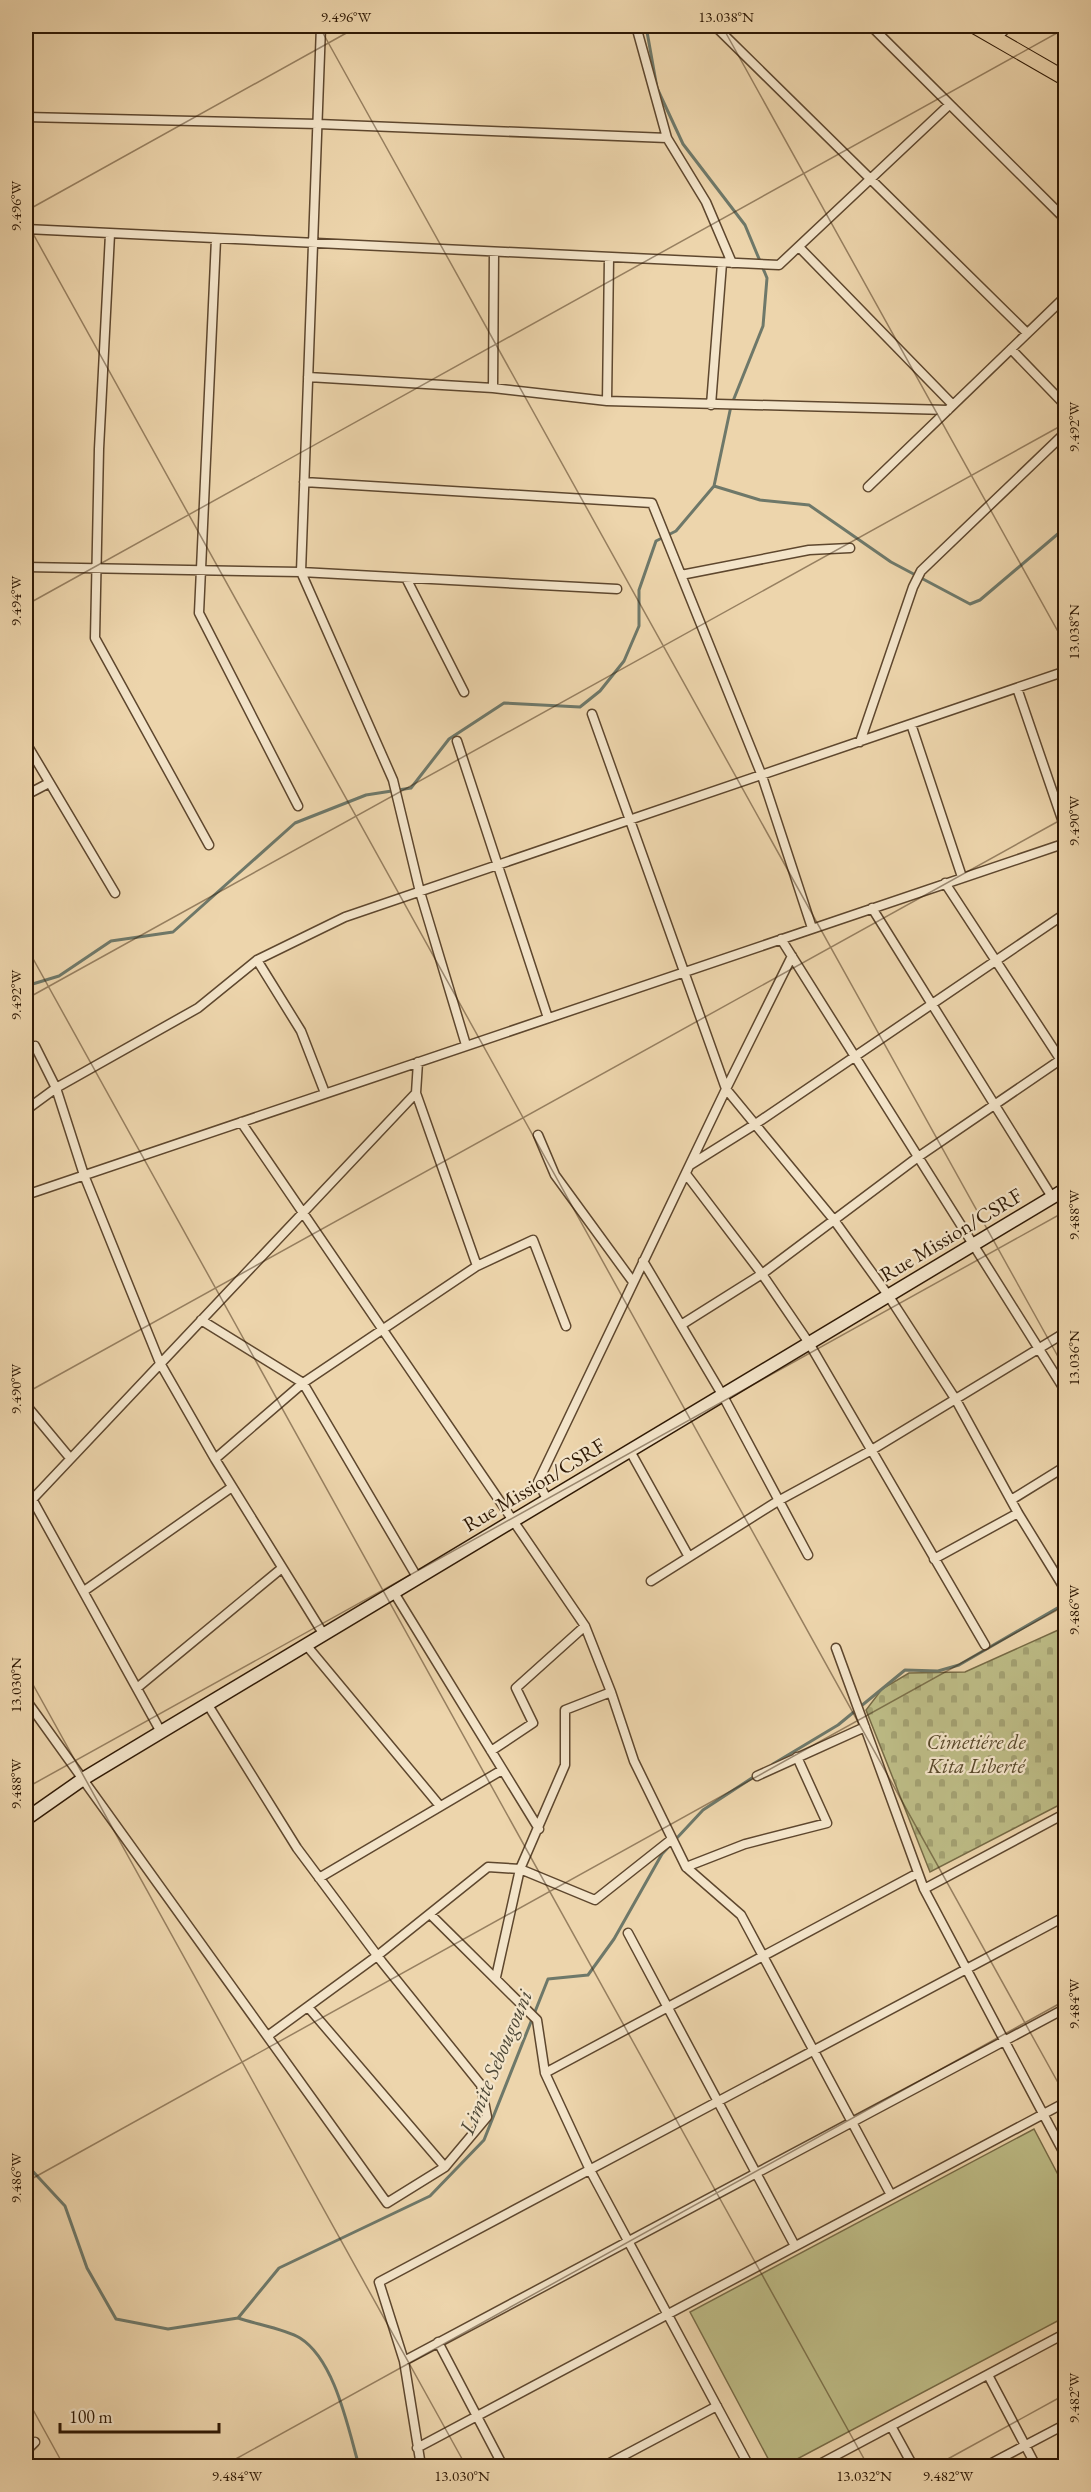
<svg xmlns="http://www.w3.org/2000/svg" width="1091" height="2492" font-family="'EB Garamond',serif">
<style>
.green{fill:#bdbc86;stroke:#766a45;stroke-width:1.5}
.cemetery{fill:url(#cemetery-stones);stroke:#766a45;stroke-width:1.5}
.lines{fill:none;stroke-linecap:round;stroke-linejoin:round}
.stream{stroke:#6e7869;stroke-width:3}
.street-casing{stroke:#5e472e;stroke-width:11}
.secondary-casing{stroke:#2e1804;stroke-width:15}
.primary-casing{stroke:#2e1804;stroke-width:16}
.street{stroke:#f3e4c9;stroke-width:8}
.secondary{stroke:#f3e4c9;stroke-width:12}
.primary{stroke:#edd5ac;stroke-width:14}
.ticks{fill:none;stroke:#2e1804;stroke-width:1.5;stroke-opacity:0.45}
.labels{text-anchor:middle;stroke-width:4.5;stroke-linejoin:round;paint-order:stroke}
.street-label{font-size:21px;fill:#2e1804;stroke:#f3e4c9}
.park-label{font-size:21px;font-style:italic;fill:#59492b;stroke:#f3e4c9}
.water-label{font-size:22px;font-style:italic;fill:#4e4837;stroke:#f3e4c9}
.neatline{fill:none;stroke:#2e1804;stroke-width:2}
.ticks-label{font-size:15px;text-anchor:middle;fill:#2e1804}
</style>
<defs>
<pattern id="cemetery-stones" width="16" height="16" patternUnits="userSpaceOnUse" patternTransform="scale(1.5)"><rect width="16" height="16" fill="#bdbc86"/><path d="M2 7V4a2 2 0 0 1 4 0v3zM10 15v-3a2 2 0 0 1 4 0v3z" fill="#a3a172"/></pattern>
</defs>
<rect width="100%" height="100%" fill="#edd5ac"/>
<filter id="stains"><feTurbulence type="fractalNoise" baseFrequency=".00333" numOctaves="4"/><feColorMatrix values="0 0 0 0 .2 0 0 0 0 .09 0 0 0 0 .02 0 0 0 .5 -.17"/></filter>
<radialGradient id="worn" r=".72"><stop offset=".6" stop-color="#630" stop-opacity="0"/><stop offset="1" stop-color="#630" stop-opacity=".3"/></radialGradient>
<!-- green -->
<path class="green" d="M 1034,2129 L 1065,2188 L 1065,2317 L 784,2466 L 772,2466 L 690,2312 Z"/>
<!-- cemetery -->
<path class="cemetery" d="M 1065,1627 L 1065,1802 L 930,1872 L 866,1710 L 882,1689 L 909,1673 L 965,1672 Z"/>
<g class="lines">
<!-- stream -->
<path class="stream" d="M 714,486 L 760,500 L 809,505 L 891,562 L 970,604 L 980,600 L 1066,527
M 26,986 L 59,976 L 111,941 L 173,932 L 295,823 L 366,795 L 411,788 L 449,739 L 504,703 L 580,707 L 600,691 L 624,661 L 639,626 L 639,590 L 656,541 L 676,531 L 714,486 L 731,406 L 763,326 L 767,278 L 745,225 L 683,144 L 657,88 L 646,26
M 773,1764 L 838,1725 L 905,1670 L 938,1671 L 959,1665 L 1066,1603
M 26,2164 L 65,2206 L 87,2268 L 116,2319 L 168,2329 L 238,2318 L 279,2268 L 430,2196 L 484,2140 L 548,1979 L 588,1975 L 614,1939 L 662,1854 L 703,1810 L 755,1776
M 238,2318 C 255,2324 285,2329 300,2338 C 335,2360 348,2428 359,2466"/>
<defs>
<path id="street" d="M 321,26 L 301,572 L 393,780 L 420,892 L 466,1045
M 636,26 L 667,138 L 706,202 L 732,263
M 715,26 L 1027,333
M 871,26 L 1066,220
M 996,39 L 1008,26
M 26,117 L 318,124 L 667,138
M 26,229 L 779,265 L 949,105
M 110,234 L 99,449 L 95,638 L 209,845
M 216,239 L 199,613 L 298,806
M 799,247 L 953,405
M 1011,349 L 1066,406
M 308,377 L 493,388 L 607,401 L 948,410
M 493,388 L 494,252
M 607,401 L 609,258
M 711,405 L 722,263
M 304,482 L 652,503 L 762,776 L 812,928
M 868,487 L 1066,296
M 26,567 L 301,572 L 617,589
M 681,575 L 809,550 L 850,548
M 406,578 L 464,692
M 1017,688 L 1066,831
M 592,714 L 726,1089 L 834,1220 L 888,1295 L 956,1400 L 1018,1513 L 1066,1591
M 911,724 L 962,877
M 457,741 L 548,1018
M 860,742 L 913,587 L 921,571 L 1066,432
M 26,743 L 115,893
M 26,795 L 49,783
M 945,883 L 1066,1068
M 872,908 L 1052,1197
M 781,939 L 1066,1392
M 257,960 L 301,1031 L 325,1093
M 26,1050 L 35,1046 L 56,1088 L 84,1175 L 160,1363 L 215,1459 L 324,1635
M 418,1062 L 416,1093 L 477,1266
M 26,1110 L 56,1088 L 198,1008 L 257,960 L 345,917 L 1066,671
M 241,1122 L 585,1626 L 611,1692 L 634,1761 L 686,1867 L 741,1915 L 891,2195
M 538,1135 L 555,1175 L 633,1282
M 690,1165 L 754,1125 L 1066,913
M 686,1174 L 762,1274 L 809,1343 L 985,1645
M 26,1195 L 1066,843
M 643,1261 L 723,1396 L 808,1555
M 201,1320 L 303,1383 L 417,1577
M 681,1325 L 762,1274 L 918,1157 L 1066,1056
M 26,1405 L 70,1458
M 630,1451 L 689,1557
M 215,1459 L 303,1383 L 477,1266 L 533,1240 L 566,1326
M 32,1499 L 161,1732
M 547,1499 L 538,1482 L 726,1089 L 792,956
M 1011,1500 L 1066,1466
M 26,1506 L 416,1093
M 934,1559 L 1018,1513
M 651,1581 L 778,1501 L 870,1451 L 1066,1332
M 84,1591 L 232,1487
M 393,1591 L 539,1829
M 307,1646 L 440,1806
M 836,1648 L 924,1889 L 1066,2157
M 137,1688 L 282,1568
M 26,1700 L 387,2203 L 445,2167 L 487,2117 L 481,2085 L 382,1962 L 297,1848 L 208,1705
M 491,1751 L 533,1723 L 516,1688 L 585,1626
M 757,1776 L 865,1727
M 686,1867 L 745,1844 L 827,1823 L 797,1757
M 319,1878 L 502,1770
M 924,1889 L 1066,1813
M 430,1914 L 537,2020 L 545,2073 L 590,2170 L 749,2466
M 628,1933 L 795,2246
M 496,1977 L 520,1869 L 565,1765 L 565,1710 L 611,1692
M 308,2007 L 445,2167
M 269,2035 L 377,1956 L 488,1867 L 520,1869 L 595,1900 L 672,1839
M 545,2073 L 918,1873
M 438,2342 L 503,2466
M 404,2361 L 1066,2008
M 988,2375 L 1036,2466
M 891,2426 L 913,2466
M 417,2448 L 1066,2102
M 26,2451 L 35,2442
M 421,2466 L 404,2361 L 379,2282 L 1066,1916
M 604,2466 L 717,2406
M 816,2466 L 1066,2333
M 986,2466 L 1066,2424"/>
<path id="secondary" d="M 26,1819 L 83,1779 L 161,1732 L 1066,1189"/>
<path id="primary" d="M 974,26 L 1066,79"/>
</defs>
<!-- street casing -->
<use href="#street" class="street-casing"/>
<!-- secondary casing -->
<use href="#secondary" class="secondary-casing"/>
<!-- primary casing -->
<use href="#primary" class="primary-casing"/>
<!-- street -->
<use href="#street" class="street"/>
<!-- secondary -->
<use href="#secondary" class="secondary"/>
<!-- primary -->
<use href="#primary" class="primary"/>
</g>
<!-- ticks -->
<path class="ticks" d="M 319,26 L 1066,1371M 722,26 L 1066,646M 26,211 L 359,26M 26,221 L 1066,2097M 26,605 L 1066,28M 26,946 L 868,2466M 26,999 L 1066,423M 26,1393 L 1066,817M 26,1672 L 466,2466M 26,1788 L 1066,1211M 26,2182 L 1066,1605M 26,2397 L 64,2466M 223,2466 L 1066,2000M 935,2466 L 1066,2394"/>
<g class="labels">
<!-- street labels -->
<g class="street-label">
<text transform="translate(951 1235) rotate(-31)" y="7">Rue Mission/CSRF</text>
<text transform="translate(534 1485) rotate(-31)" y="7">Rue Mission/CSRF</text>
</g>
<!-- park labels -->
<g class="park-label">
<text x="976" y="1749">Cimetiére de<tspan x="976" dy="24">Kita Liberté</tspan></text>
</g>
<!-- water labels -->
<g class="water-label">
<text transform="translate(495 2062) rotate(-67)" y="8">Limite Sebougouni</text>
</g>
</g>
<!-- margin -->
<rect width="1091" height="2492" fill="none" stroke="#edd5ac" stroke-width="66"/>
<!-- scale -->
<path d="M60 2423v9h159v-9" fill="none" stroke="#2e1804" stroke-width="3"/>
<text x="69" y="2423" font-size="18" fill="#2e1804" stroke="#f3e4c9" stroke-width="4.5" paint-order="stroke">100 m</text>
<rect x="33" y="33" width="1025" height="2426" class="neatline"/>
<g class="ticks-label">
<text x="346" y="22">9.496°W</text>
<text x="726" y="22">13.038°N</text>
<text transform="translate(16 206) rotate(-90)" y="5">9.496°W</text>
<text transform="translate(1074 427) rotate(-90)" y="5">9.492°W</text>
<text transform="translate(16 601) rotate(-90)" y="5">9.494°W</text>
<text transform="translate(1074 632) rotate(-90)" y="5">13.038°N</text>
<text transform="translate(1074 821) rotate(-90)" y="5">9.490°W</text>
<text transform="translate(16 995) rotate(-90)" y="5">9.492°W</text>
<text transform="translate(1074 1215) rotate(-90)" y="5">9.488°W</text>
<text transform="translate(1074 1358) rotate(-90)" y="5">13.036°N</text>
<text transform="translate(16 1389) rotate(-90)" y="5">9.490°W</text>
<text transform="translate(1074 1610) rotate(-90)" y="5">9.486°W</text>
<text transform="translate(16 1685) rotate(-90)" y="5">13.030°N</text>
<text transform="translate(16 1784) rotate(-90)" y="5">9.488°W</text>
<text transform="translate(1074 2004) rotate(-90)" y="5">9.484°W</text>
<text transform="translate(16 2178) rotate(-90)" y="5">9.486°W</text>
<text transform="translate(1074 2398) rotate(-90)" y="5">9.482°W</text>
<text x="237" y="2481">9.484°W</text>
<text x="462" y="2481">13.030°N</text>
<text x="864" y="2481">13.032°N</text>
<text x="948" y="2481">9.482°W</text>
</g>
<rect width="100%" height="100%" filter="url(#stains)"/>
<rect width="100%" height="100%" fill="url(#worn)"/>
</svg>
